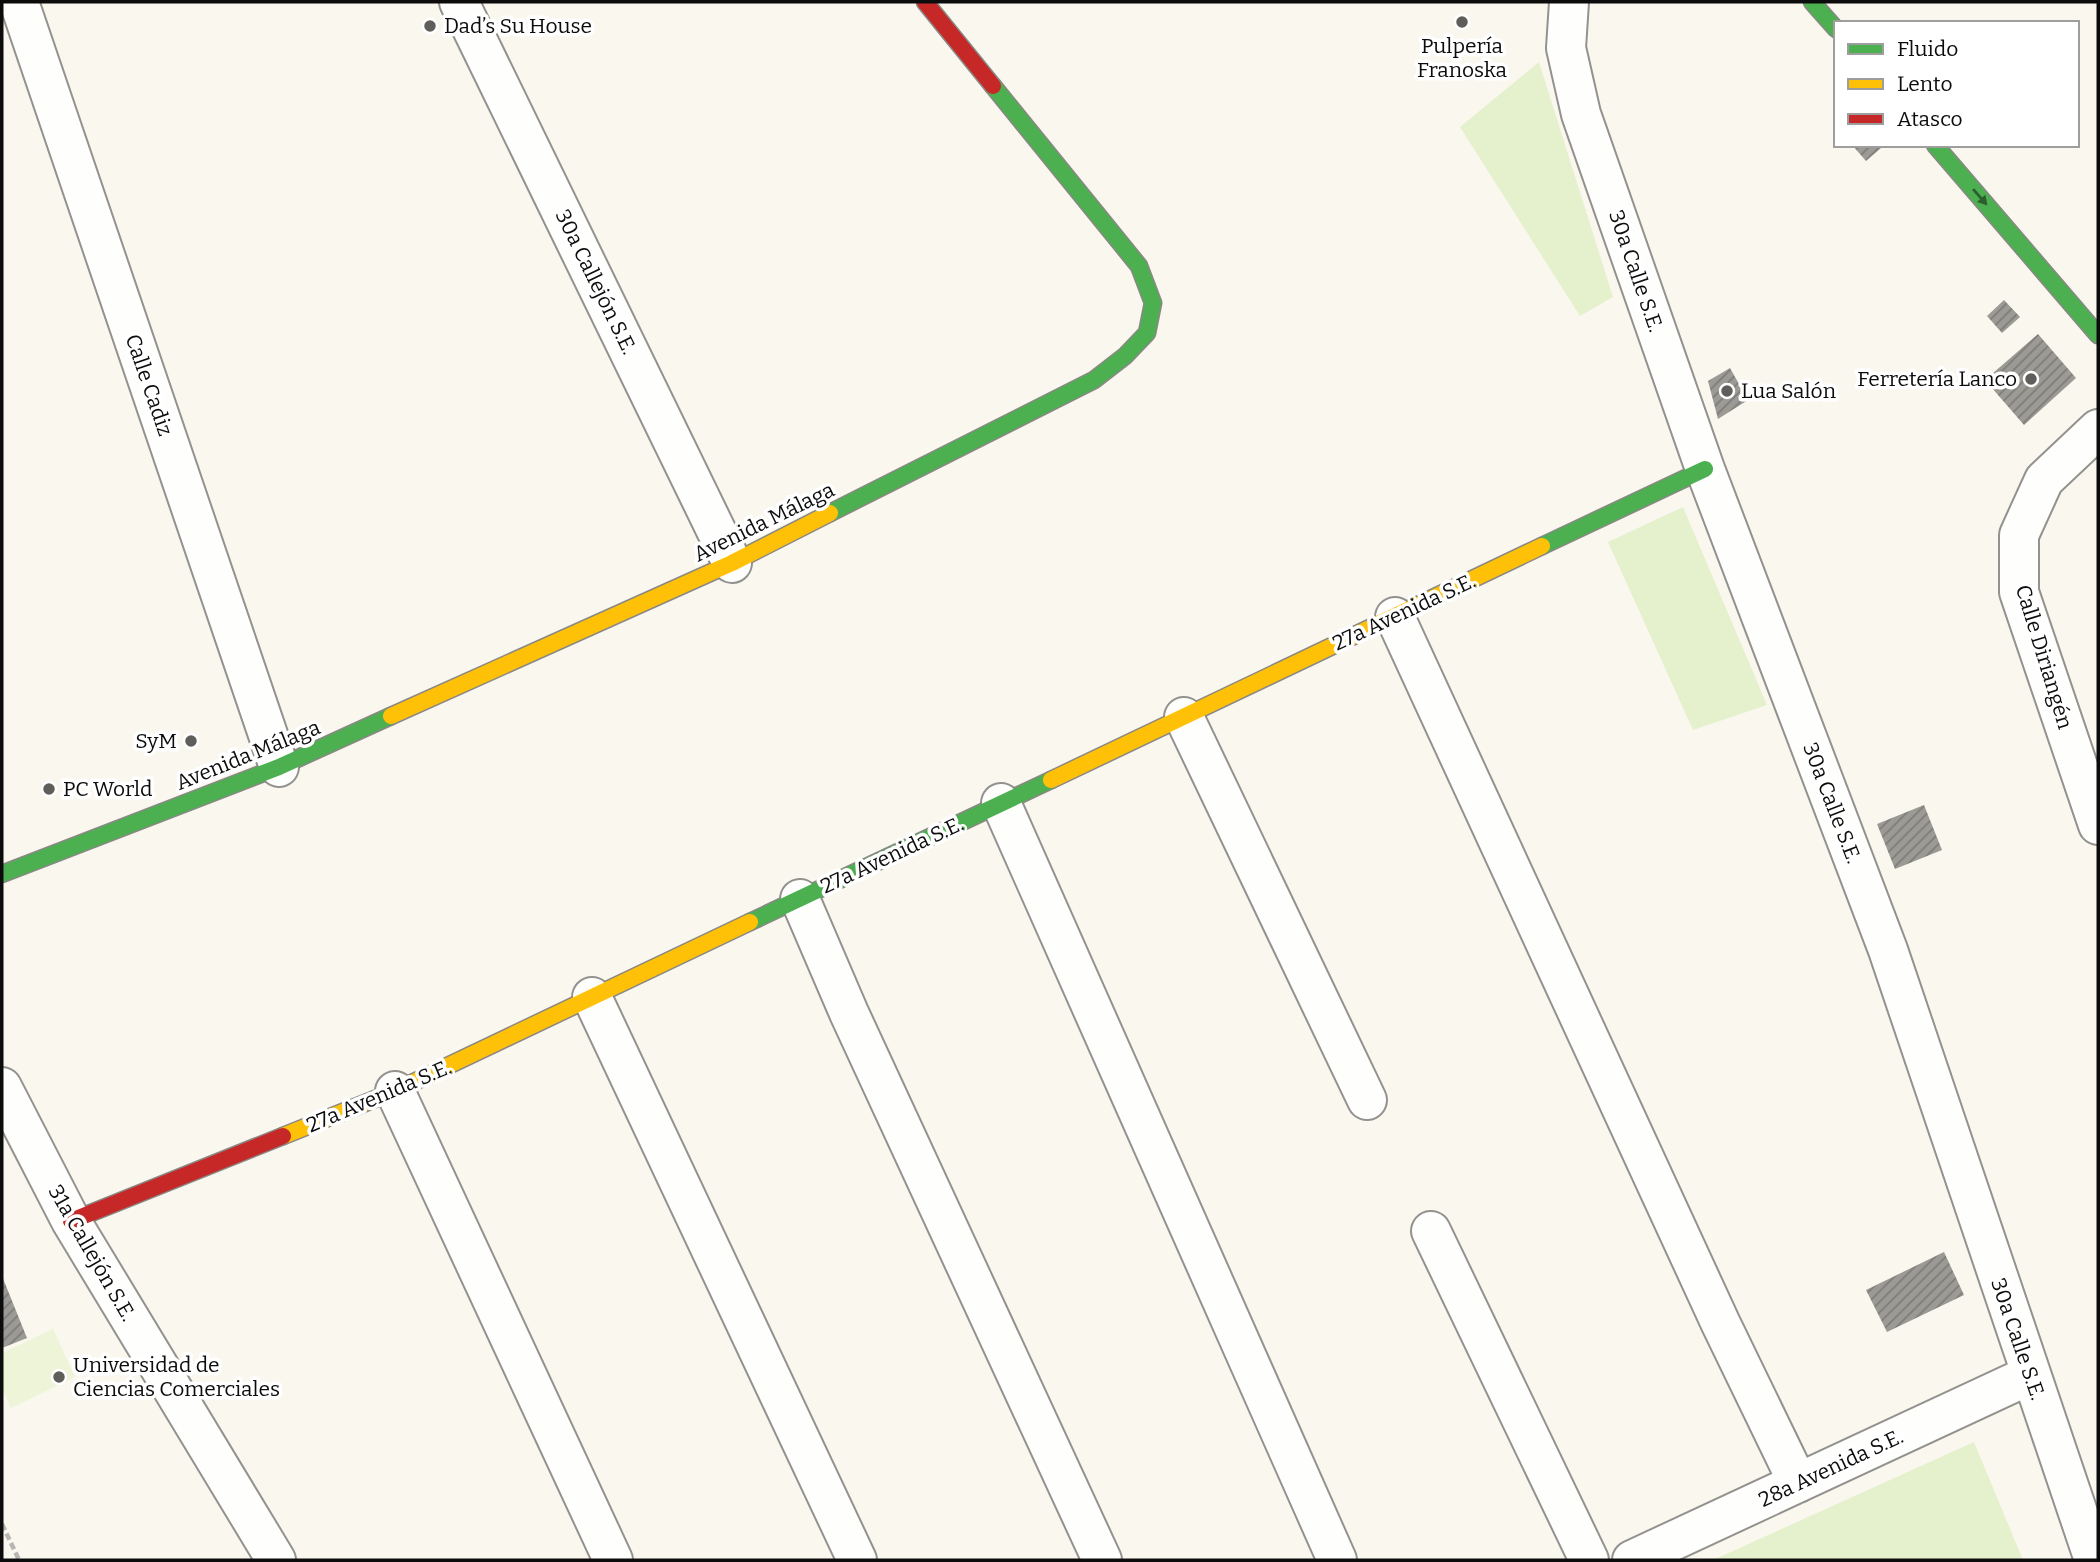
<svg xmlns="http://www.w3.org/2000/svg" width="2100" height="1562" font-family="Bitter,serif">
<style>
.grass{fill:#e5f0cd}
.pitch{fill:#eef4d7}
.building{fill:url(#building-hatch)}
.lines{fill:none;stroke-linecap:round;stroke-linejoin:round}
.street-casing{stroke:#93928e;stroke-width:42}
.fast-casing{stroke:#8a8885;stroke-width:19}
.slow-casing{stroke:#8a8885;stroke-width:19}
.jam-casing{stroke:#8a8885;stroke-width:19}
.path{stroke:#b7b6b5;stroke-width:4.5;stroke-dasharray:7 3.5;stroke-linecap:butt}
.street{stroke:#fefefd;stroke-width:38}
.fast{stroke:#4caf50;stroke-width:16}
.slow{stroke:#ffc107;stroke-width:16}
.jam{stroke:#c62828;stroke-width:16}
.oneway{fill:#2c5e2e}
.poi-dot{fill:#5f5e5b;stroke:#fff;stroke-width:2.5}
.labels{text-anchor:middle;stroke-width:7;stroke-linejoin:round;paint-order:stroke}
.poi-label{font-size:21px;fill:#0c0c0c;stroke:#fff;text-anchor:start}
.street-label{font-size:21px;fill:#0c0c0c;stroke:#fff}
</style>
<defs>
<pattern id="building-hatch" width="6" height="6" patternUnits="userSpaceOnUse" patternTransform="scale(1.75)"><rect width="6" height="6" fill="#9c9a95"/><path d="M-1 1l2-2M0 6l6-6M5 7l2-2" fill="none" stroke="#7e7c78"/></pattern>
</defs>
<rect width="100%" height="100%" fill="#faf7ef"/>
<!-- grass -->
<path class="grass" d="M 1539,62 L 1613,297 L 1580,316 L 1460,127 Z
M 1683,507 L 1767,705 L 1693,730 L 1608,542 Z
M 1974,1442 L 2023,1560 L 1713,1560 Z"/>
<!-- pitch -->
<path class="pitch" d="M 53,1329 L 75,1377 L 11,1408 L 2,1388 L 2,1353 Z"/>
<!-- building -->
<path class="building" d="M 1852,145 L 1879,145 L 1881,148 L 1866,161 Z
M 2004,300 L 2020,317 L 2002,333 L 1987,316 Z
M 2038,334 L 2076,378 L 2024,425 L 1985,380 Z
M 1730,368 L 1748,400 L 1718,419 L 1708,381 Z
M 1924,805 L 1942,850 L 1895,869 L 1877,824 Z
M 1944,1252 L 1964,1295 L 1887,1332 L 1866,1290 Z
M 2,1276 L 27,1338 L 2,1348 Z"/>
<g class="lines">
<defs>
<path id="street" d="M 19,2 L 279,767
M 459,2 L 732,563
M 1569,2 L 1566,48 L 1581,114 L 1705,469 L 1888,950 L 2094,1560
M 2098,429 L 2044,480 L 2019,535 L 2019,592 L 2098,825
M 1395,617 L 1720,1322 L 1798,1483
M 1184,717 L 1367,1100
M 1001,803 L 1337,1560
M 800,899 L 849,1013 L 1102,1560
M 592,997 L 857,1560
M 2,1087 L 71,1221 L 276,1560
M 395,1091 L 613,1560
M 1431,1231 L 1589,1560
M 1632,1560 L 2030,1375"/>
<path id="fast" d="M 1812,2 L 1836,29
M 1935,145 L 2098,335
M 830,513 L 1094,380 L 1125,356 L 1147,333 L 1153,303 L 1139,266 L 993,86
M 1542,546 L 1705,469
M 2,874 L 279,767 L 391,716
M 750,922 L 1051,780"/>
<path id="slow" d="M 391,716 L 732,563 L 830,513
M 1051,780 L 1542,546
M 283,1136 L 395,1091 L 750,922"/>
<path id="jam" d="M 925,2 L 993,86
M 71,1221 L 283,1136"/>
</defs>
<!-- street casing -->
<use href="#street" class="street-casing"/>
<!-- fast casing -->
<use href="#fast" class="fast-casing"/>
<!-- slow casing -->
<use href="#slow" class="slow-casing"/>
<!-- jam casing -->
<use href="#jam" class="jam-casing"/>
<!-- path -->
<path class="path" d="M 2,1524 L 19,1560"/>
<!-- street -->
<use href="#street" class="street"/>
<!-- fast -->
<use href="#fast" class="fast"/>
<!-- slow -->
<use href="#slow" class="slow"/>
<!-- jam -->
<use href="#jam" class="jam"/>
</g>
<!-- one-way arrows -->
<defs><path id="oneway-solid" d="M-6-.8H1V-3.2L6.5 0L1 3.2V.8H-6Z" transform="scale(1.75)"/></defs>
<use class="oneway" href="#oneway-solid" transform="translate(1980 197) rotate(49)"/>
<!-- markers -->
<g class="poi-dot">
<circle cx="1462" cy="22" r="7"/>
<circle cx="430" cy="26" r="7"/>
<circle cx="2031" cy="379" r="7"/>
<circle cx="1727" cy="391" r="7"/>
<circle cx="191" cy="741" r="7"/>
<circle cx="49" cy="789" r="7"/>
<circle cx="59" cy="1377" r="7"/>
</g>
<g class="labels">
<!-- poi labels -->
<g class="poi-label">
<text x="444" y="33">Dad’s Su House</text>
<text x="1462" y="53" text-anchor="middle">Pulpería<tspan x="1462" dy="24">Franoska</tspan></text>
<text x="2017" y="386" text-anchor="end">Ferretería Lanco</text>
<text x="1741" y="398">Lua Salón</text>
<text x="177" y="748" text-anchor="end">SyM</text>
<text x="63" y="796">PC World</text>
<text x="73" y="1372">Universidad de<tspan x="73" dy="24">Ciencias Comerciales</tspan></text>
</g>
<!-- street labels -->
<g class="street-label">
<text transform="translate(1636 271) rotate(71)" y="7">30a Calle S.E.</text>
<text transform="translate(596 282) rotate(64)" y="7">30a Callejón S.E.</text>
<text transform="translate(149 385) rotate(71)" y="7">Calle Cadiz</text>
<text transform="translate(764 522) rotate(-26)" y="7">Avenida Málaga</text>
<text transform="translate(1404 612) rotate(-25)" y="7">27a Avenida S.E.</text>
<text transform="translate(2044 657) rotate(73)" y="7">Calle Diriangén</text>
<text transform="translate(248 755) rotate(-22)" y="7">Avenida Málaga</text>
<text transform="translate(1832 803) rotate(69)" y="7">30a Calle S.E.</text>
<text transform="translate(892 855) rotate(-25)" y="7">27a Avenida S.E.</text>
<text transform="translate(379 1096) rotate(-23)" y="7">27a Avenida S.E.</text>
<text transform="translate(92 1253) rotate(60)" y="7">31a Callejón S.E.</text>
<text transform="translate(2018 1339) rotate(71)" y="7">30a Calle S.E.</text>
<text transform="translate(1831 1468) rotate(-25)" y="7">28a Avenida S.E.</text>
</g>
</g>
<!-- border -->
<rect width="2100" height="1562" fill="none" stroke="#0c0c0c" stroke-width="7"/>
<!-- legend -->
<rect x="1834" y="21" width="245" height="126" fill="#ffffff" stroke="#9e9e9e" stroke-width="2"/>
<rect x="1848" y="44" width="35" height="10" fill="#4caf50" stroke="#9e9e9e" stroke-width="2"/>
<text x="1897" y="56" font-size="21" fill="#0c0c0c">Fluido</text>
<rect x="1848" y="79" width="35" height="10" fill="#ffc107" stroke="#9e9e9e" stroke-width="2"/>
<text x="1897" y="91" font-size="21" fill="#0c0c0c">Lento</text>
<rect x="1848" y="114" width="35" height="10" fill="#c62828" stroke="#9e9e9e" stroke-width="2"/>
<text x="1897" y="126" font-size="21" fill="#0c0c0c">Atasco</text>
</svg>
